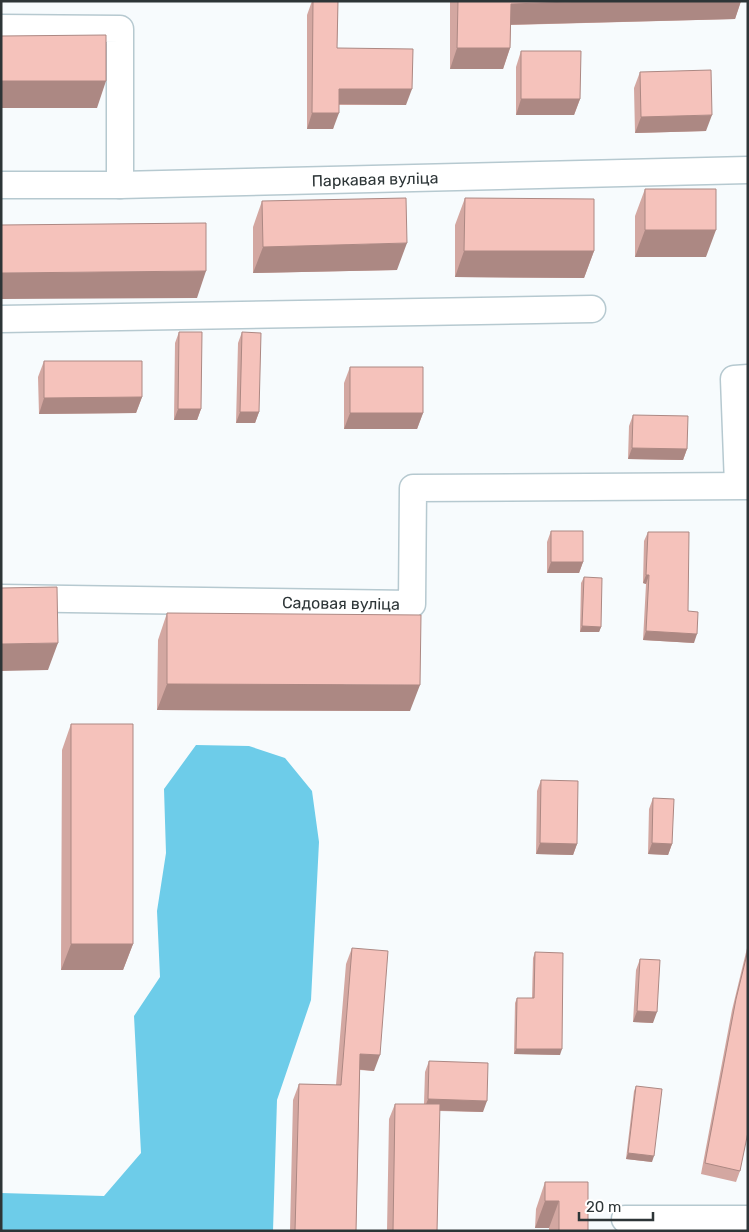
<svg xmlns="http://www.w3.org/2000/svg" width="749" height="1232" font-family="Rubik,sans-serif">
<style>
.forest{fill:#6dcce9}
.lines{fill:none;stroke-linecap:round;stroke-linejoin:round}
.minor-casing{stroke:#b6c9d0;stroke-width:29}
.minor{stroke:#fff;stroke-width:26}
.wall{fill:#d3a7a1}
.shaded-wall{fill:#ac8883}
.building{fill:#f5c2bb;stroke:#ac8883}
.labels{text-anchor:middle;stroke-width:5;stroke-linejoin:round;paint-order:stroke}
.street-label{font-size:16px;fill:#2d3537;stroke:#fff}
</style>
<rect width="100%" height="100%" fill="#f7fbfd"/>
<!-- forest -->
<path class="forest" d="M 196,745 L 249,746 L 285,758 L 312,791 L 319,842 L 311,1000 L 277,1100 L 273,1231 L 1,1231 L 1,1193 L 104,1196 L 141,1153 L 134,1016 L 160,977 L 157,911 L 166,853 L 164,789 Z"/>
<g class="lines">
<defs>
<g id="minor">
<path d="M 1,28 L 120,29 L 120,185"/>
<path id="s1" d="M 1,185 L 120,185 L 748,170"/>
<path d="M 1,319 L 592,309"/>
<path d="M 738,485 L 734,379 L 748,378"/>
<path id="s2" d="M 1,598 L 412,604 L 413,488 L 748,486"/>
<path d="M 625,1219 L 748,1219"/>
</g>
</defs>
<!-- minor casing -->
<use href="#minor" class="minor-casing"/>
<!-- minor -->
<use href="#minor" class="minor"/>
</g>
<!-- wall -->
<path class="wall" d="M 312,1 L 338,1 L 337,48 L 406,105 L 339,105 L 333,129 L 307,129 L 307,15 Z
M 450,1 L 741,1 L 735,19 L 511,25 L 510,48 L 503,69 L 450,69 Z
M 521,51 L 580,99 L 574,115 L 516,115 L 516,67 Z
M 640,72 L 706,131 L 635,133 L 634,88 Z
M 645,189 L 706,257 L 635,257 L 635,216 Z
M 465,198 L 594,251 L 584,278 L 455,277 L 455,225 Z
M 262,201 L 397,270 L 253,273 L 253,227 Z
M 179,332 L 201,409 L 197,420 L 174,420 L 175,343 Z
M 242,332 L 259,412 L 255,423 L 236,423 L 238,343 Z
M 44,361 L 142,397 L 136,413 L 39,414 L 38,377 Z
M 350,367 L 423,413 L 417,429 L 344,429 L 344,383 Z
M 633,415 L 687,449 L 683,460 L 628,459 L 629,426 Z
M 551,531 L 583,562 L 579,573 L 547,573 L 547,542 Z
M 648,532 L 688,611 L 694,643 L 643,640 L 646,584 L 643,583 L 644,541 Z
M 584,577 L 601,627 L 599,632 L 580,632 L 581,583 Z
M 167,613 L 410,711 L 157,710 L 158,640 Z
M 71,724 L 133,944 L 123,970 L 61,970 L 62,750 Z
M 541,780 L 577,844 L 573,855 L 536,854 L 537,791 Z
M 653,798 L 672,844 L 668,855 L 648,854 L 649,809 Z
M 748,944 L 748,1103 L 740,1171 L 736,1182 L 701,1174 L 732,1010 Z
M 352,948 L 374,1071 L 360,1070 L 356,1231 L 290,1231 L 293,1100 L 299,1084 L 336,1085 L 346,964 Z
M 535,952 L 560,1055 L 514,1054 L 515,1003 L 517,998 L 532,998 L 533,958 Z
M 640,959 L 653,1023 L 633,1022 L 636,970 Z
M 429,1061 L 483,1112 L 439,1111 L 437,1231 L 387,1231 L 389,1119 L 395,1104 L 424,1104 L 425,1072 Z
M 636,1086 L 652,1162 L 626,1159 L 634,1091 Z
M 545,1182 L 588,1231 L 549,1231 L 549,1228 L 535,1228 L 536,1209 Z"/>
<!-- shaded-wall -->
<path class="shaded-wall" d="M 603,1 L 741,1 L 735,19 L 503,25 L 511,4 Z
M 457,48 L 510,48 L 503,69 L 450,69 Z
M 1,81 L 106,81 L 97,108 L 1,108 Z
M 339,89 L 412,89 L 406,105 L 333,104 Z
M 521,99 L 580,99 L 574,115 L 516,115 Z
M 312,113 L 339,113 L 333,129 L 307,129 Z
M 712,115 L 706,131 L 635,133 L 641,117 Z
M 645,230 L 716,230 L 706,257 L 635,257 Z
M 407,243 L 397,270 L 253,273 L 263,247 Z
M 464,251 L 594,251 L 584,278 L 455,277 Z
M 206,271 L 197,298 L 1,299 L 1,273 Z
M 142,397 L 136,413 L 39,414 L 44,398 Z
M 178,409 L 201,409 L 197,420 L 174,420 Z
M 240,412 L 259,412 L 255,423 L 236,423 Z
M 350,413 L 423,413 L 417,429 L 344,429 Z
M 632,448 L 687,449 L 683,460 L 628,459 Z
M 551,562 L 583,562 L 579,573 L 547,573 Z
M 646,575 L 649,575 L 646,584 L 643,583 Z
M 582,626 L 601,627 L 599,632 L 580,632 Z
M 646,631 L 697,634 L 694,643 L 643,640 Z
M 58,643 L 48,670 L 1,671 L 1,644 Z
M 167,684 L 420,685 L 410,711 L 157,710 Z
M 540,843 L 577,844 L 573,855 L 536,854 Z
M 652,843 L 672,844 L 668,855 L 648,854 Z
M 71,944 L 133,944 L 123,970 L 61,970 Z
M 637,1011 L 657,1012 L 653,1023 L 633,1022 Z
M 516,1049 L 562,1049 L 560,1055 L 514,1054 Z
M 360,1054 L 380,1055 L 374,1071 L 355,1069 Z
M 428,1099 L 487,1101 L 483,1112 L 424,1110 Z
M 628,1153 L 654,1156 L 652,1162 L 626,1159 Z
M 545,1201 L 559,1201 L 549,1228 L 535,1228 Z"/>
<!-- building -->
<path class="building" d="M 313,1 L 338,1 L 337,48 L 413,49 L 412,89 L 339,89 L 339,113 L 312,113 Z
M 458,1 L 603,1 L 511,4 L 510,48 L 457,48 Z
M 106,35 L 106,81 L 1,81 L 1,36 Z
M 521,51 L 581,51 L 580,99 L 521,99 Z
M 711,70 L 712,115 L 641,117 L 640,72 Z
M 645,189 L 716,189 L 716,230 L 645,230 Z
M 406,198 L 407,243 L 263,247 L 262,201 Z
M 465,198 L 594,199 L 594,251 L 464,251 Z
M 206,223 L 206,271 L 1,273 L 1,225 Z
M 179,332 L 202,332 L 201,409 L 178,409 Z
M 242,332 L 261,333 L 259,412 L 240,412 Z
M 44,361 L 142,361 L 142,397 L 44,398 Z
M 350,367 L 423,367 L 423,413 L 350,413 Z
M 633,415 L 688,416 L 687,449 L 632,448 Z
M 551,531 L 583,531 L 583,562 L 551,562 Z
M 648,532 L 689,532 L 688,611 L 698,612 L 697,634 L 646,631 L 649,575 L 646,575 Z
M 584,577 L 602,578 L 601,627 L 582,626 Z
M 57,587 L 58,643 L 1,644 L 1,588 Z
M 167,613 L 421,615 L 420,685 L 167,684 Z
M 71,724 L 133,724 L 133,944 L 71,944 Z
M 541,780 L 578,781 L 577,844 L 540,843 Z
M 653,798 L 674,799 L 672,844 L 652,843 Z
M 352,948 L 388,951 L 380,1055 L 360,1054 L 356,1231 L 295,1231 L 299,1084 L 341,1085 Z
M 748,950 L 748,1132 L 740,1171 L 705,1163 L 736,999 Z
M 535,952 L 563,953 L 562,1049 L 516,1049 L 517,998 L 534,998 Z
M 640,959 L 660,960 L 657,1012 L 637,1011 Z
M 429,1061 L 488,1063 L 487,1101 L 428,1099 Z
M 636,1086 L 662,1089 L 654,1156 L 628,1153 Z
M 395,1104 L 440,1104 L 437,1231 L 393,1231 Z
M 545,1182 L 588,1182 L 588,1231 L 559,1231 L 559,1201 L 545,1201 Z"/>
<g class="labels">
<!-- street labels -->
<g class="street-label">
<text dy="6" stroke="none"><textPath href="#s1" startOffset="374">Паркавая вуліца</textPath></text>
<text dy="6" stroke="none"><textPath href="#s2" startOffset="340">Садовая вуліца</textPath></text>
</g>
</g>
<!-- border -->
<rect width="749" height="1232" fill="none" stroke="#2d3537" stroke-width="5"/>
<!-- scale -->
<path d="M579 1212v8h74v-8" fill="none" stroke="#2d3537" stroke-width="2.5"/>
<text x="586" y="1212" font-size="15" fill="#2d3537" stroke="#ffffff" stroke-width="4" paint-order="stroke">20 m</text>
</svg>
